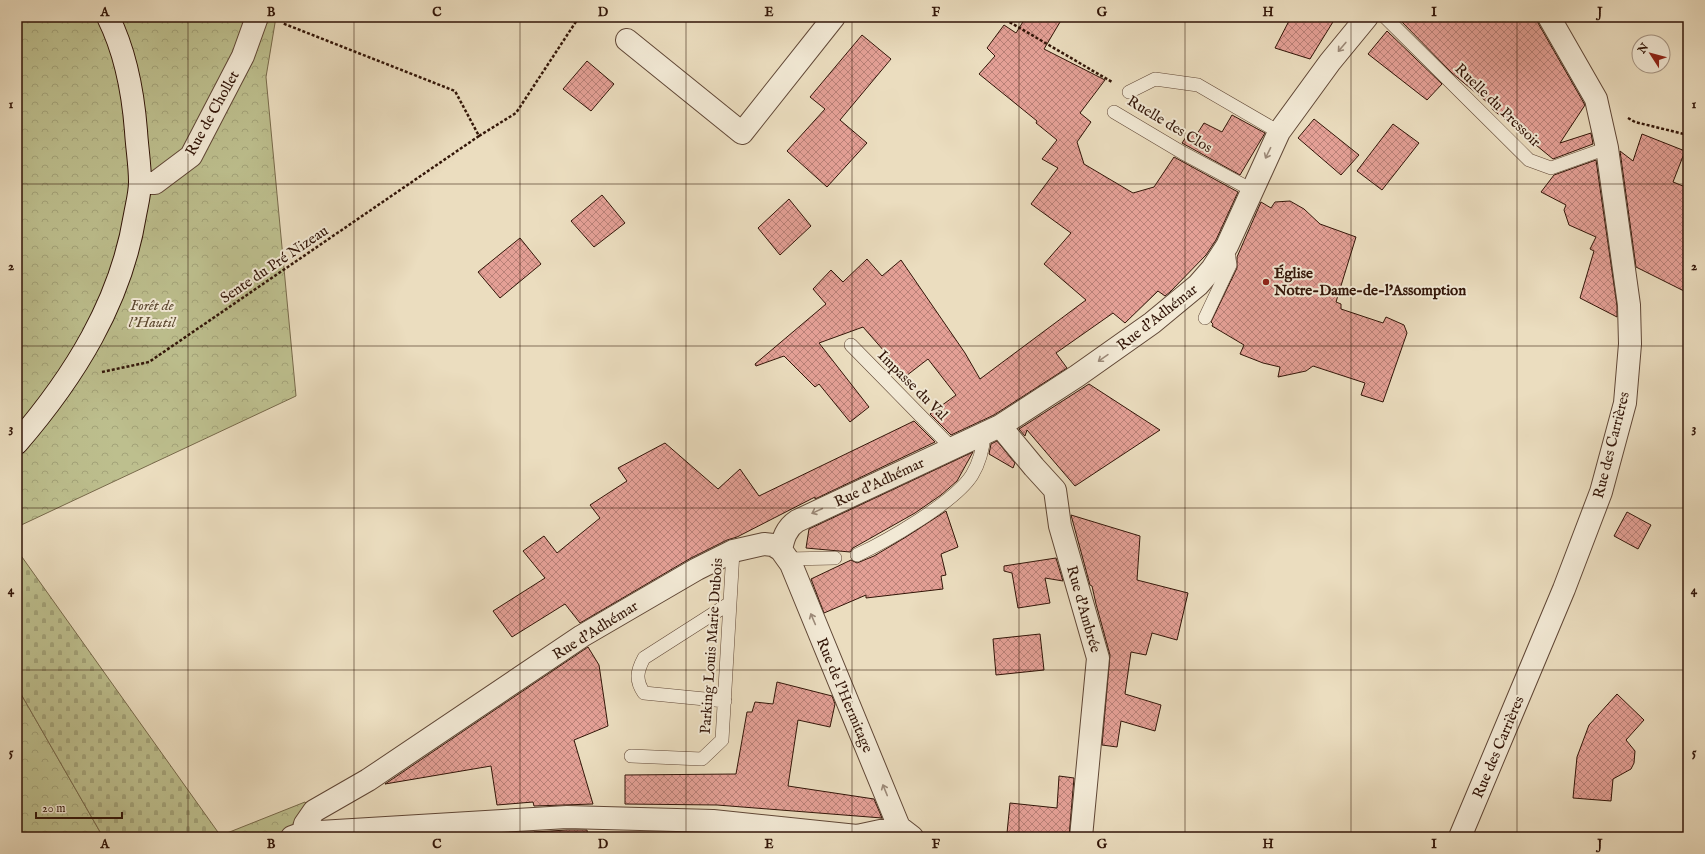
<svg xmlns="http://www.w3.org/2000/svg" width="1705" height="854" font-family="'IM FELL English',serif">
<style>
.forest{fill:url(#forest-crowns);stroke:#786a4b}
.cemetery{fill:url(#cemetery-stones);stroke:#786a4b}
.building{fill:url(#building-cross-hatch);stroke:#321508}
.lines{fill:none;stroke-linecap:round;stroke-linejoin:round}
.service-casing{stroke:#604736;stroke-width:14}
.minor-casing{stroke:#604736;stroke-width:24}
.tertiary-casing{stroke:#604736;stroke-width:24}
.secondary-casing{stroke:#321508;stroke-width:24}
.path{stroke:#321508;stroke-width:2.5;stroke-dasharray:3 2;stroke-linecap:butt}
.service{stroke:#f2e9d5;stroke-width:13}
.minor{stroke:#f2e9d5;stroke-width:22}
.tertiary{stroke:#f2e9d5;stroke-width:22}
.secondary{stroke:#f2e9d5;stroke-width:22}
.oneway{stroke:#9c8a79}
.grid{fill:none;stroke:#321508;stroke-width:1;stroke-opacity:0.55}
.poi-dot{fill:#8f2418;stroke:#f2e9d5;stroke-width:1.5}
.labels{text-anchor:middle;stroke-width:4;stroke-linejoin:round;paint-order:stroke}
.street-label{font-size:15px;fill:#321508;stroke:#f2e9d5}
.poi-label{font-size:15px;font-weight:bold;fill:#321508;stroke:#f2e9d5;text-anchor:start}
.park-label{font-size:15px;font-style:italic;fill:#5c4830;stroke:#f2e9d5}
.neatline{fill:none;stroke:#321508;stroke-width:1.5}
.grid-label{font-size:13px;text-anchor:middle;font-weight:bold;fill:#321508}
</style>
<defs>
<pattern id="forest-crowns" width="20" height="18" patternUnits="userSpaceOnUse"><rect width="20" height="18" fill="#bdbf8e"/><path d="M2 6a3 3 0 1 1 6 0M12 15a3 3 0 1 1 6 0" fill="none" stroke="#a3a379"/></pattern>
<pattern id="cemetery-stones" width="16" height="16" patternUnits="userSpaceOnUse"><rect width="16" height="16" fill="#bdbf8e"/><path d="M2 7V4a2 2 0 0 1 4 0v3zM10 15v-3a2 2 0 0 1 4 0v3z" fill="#a3a379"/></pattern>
<pattern id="building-cross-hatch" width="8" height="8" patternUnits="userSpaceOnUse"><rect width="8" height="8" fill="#e4a096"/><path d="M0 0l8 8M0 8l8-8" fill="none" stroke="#b98178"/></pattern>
</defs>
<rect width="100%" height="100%" fill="#ebddbf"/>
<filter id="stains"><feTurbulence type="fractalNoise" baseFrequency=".005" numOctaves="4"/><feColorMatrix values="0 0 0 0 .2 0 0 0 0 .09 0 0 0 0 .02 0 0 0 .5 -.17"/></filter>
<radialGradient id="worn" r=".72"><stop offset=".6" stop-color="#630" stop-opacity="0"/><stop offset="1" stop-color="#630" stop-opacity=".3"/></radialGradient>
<!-- forest -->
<path class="forest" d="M 17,17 L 276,17 L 266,77 L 296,396 L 17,527 Z
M 17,687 L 103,837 L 17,837 Z
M 305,802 L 336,837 L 217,837 Z"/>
<!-- cemetery -->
<path class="cemetery" d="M 17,550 L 220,835 L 217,837 L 103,837 L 17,687 Z"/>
<!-- building -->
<path class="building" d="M 1026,17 L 1063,17 L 1044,49 L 1105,80 L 1080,113 L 1091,122 L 1077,142 L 1084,164 L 1133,193 L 1154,187 L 1174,157 L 1238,192 L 1216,240 L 1206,255 L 1170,292 L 1165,296 L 1158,291 L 1125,323 L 1113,313 L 1056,353 L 1067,368 L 994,415 L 951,435 L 930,414 L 956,395 L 928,359 L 906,376 L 863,327 L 819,343 L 869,407 L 850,422 L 819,384 L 815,387 L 784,356 L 756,366 L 755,364 L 826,304 L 813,289 L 831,270 L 843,282 L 867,259 L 882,276 L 901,260 L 965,353 L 980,379 L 1086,300 L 1044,264 L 1071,233 L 1031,204 L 1058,168 L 1042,159 L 1057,140 L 1036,123 L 1037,121 L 979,74 L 995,56 L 987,48 L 1004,25 L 1016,33 Z
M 1291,17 L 1336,17 L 1310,59 L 1275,48 Z
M 1399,17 L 1537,17 L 1538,23 L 1585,105 L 1560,143 L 1591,133 L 1593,144 L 1553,159 L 1492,109 L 1493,107 L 1452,73 L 1398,18 Z
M 1387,31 L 1442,84 L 1427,100 L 1368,54 Z
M 862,35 L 891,59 L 840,120 L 867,143 L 827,187 L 787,151 L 825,109 L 810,97 Z
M 587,61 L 614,84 L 591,111 L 563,89 Z
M 1232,115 L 1265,133 L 1240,175 L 1182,143 L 1190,131 L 1197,134 L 1204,123 L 1222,132 Z
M 1314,119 L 1359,155 L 1341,175 L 1298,138 Z
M 1393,124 L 1419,143 L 1382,190 L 1357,171 Z
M 1642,134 L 1685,151 L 1673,182 L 1688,188 L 1688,293 L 1636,267 L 1620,151 L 1633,161 Z
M 1596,160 L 1617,306 L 1617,317 L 1580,298 L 1594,251 L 1590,249 L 1596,237 L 1569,225 L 1564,210 L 1566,205 L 1541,192 L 1554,175 Z
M 602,195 L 625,223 L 594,247 L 571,221 Z
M 789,199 L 811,226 L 780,255 L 758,228 Z
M 1290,201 L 1304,209 L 1320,224 L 1356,237 L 1336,302 L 1341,304 L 1341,309 L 1383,323 L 1386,317 L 1404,325 L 1407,333 L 1383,402 L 1361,395 L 1365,383 L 1313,366 L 1306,371 L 1278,377 L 1280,367 L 1263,363 L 1240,354 L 1244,345 L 1212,326 L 1213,324 L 1211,322 L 1237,268 L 1237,257 L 1261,202 L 1271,208 L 1275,202 Z
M 520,238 L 541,264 L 500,298 L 478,272 Z
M 1089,384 L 1160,430 L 1075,486 L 1027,430 L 1025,436 L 1019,429 Z
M 914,421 L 935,442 L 815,499 L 815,497 L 737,537 L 727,540 L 691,558 L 580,623 L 565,604 L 512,637 L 493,611 L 545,578 L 523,551 L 544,536 L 557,553 L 600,518 L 590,505 L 627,481 L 618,468 L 665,443 L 718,489 L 740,469 L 759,496 Z
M 997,441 L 1015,463 L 1013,468 L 989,454 L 991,444 Z
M 973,452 L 957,481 L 941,495 L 915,513 L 853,548 L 850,552 L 806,548 L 809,529 Z
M 946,511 L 958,547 L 941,554 L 946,575 L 941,576 L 943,589 L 866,598 L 866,595 L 824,613 L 811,579 L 851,560 L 857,563 L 874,556 L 906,537 Z
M 1627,512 L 1651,525 L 1638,549 L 1614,536 Z
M 1071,515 L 1140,536 L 1137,580 L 1188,593 L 1177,640 L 1152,633 L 1146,655 L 1131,652 L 1125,694 L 1161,705 L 1155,731 L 1121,721 L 1117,747 L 1102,745 L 1110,655 L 1096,604 L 1092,586 L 1090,585 Z
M 1056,558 L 1063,581 L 1045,578 L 1050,603 L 1018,608 L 1012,573 L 1004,571 L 1004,566 Z
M 1040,634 L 1044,670 L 996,675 L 993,639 Z
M 588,647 L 599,665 L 608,726 L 574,740 L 593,804 L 534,806 L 533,802 L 497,805 L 491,766 L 385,784 Z
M 777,682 L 832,696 L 835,704 L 830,727 L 798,720 L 788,786 L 874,799 L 882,818 L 717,805 L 625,804 L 625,775 L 736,774 L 747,712 L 752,712 L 755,702 L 773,704 Z
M 1617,694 L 1644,720 L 1626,740 L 1635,751 L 1634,763 L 1631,769 L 1613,779 L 1611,801 L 1573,798 L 1577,757 L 1589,725 Z
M 1059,776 L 1074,778 L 1069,837 L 1007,833 L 1010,803 L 1057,808 Z
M 567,830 L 587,830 L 588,837 L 535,837 L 534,832 Z"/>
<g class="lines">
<defs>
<path id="service" d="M 1385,17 L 1529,160 L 1551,168 L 1607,148
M 1129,92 L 1155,79 L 1198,85 L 1279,132
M 1114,112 L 1183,153 L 1252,190
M 1205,318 L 1230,265 L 1227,246
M 851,345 L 952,448
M 857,555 C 887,541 955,502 972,475 C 980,462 983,449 984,434
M 787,559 L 835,558
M 725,701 L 644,693 C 635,680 637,671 644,658 L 730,603
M 631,756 L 702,759 L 722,740 L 733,551"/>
<path id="minor" d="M 627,40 L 742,133 L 834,17
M 1000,426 L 1034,467 L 1055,490 L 1060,526 L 1098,658 L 1081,837
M 781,550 L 791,564 L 899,827 L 912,837
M 303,833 L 305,824 L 314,811 L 368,780 L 582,636 L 697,569 L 733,551 L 764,544 L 773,545 L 781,550 C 783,539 786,528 797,521 L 1000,426 L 1077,376 L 1152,323 L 1198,285 L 1212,269 L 1227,246 L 1279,132 L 1330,62 L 1367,17
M 292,837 L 303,833 L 567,817 L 713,821 L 857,836 L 899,827"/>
<path id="tertiary" d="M 140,183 L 155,183 L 191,156 L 243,56 L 257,17
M 1460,837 L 1564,589 L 1601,492 L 1625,403 L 1630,344 L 1629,305 L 1607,148 L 1596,99 L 1549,17"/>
<path id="secondary" d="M 17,443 C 74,377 121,302 135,215 C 137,204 140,193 140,182 C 140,165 137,148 136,131 C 133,92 125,51 108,17"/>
</defs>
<!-- service casing -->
<use href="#service" class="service-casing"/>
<!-- minor casing -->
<use href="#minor" class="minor-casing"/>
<!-- tertiary casing -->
<use href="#tertiary" class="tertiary-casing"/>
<!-- secondary casing -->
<use href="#secondary" class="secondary-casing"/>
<!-- path -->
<path class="path" d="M 1001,17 L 1112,82
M 1628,118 L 1635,122 L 1688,135
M 479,136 L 516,113 L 579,17
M 102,372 L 149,362 L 479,136 L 455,91 L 282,23"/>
<!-- service -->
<use href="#service" class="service"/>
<!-- minor -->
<use href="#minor" class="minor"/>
<!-- tertiary -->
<use href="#tertiary" class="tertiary"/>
<!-- secondary -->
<use href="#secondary" class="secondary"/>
</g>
<!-- one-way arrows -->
<defs><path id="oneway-shaft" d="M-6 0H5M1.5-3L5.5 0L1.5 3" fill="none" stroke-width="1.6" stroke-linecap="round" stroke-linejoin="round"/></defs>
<g class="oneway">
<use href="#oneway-shaft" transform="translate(1342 47) rotate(130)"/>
<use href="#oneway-shaft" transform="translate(1268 153) rotate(116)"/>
<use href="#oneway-shaft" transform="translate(1103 358) rotate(145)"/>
<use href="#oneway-shaft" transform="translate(817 511) rotate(155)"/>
<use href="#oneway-shaft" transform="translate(813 619) rotate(-113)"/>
<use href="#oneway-shaft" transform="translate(885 790) rotate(-112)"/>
</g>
<!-- grid -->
<path class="grid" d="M 188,17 L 188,837M 354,17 L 354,837M 520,17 L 520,837M 686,17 L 686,837M 852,17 L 852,837M 1019,17 L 1019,837M 1185,17 L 1185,837M 1351,17 L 1351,837M 1517,17 L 1517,837M 17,184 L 1688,184M 17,346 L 1688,346M 17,508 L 1688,508M 17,670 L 1688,670"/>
<!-- markers -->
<circle class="poi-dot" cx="1266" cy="282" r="4"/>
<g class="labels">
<!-- street labels -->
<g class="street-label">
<text transform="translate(1498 105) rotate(44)" y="5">Ruelle du Pressoir</text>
<text transform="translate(212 113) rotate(-61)" y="5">Rue de Chollet</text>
<text transform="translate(1170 124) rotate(31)" y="5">Ruelle des Clos</text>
<text transform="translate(274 264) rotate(-34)" y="5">Sente du Pré Nizeau</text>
<text transform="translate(1157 317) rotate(-38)" y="5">Rue d'Adhémar</text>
<text transform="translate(913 385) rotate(45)" y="5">Impasse du Val</text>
<text transform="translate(1611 445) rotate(-76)" y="5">Rue des Carrières</text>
<text transform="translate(879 482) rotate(-25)" y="5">Rue d'Adhémar</text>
<text transform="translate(1084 609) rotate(74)" y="5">Rue d'Ambrée</text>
<text transform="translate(595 630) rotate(-32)" y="5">Rue d'Adhémar</text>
<text transform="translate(711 646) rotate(-86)" y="5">Parking Louis Marie Dubois</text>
<text transform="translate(845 695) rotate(67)" y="5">Rue de l'Hermitage</text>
<text transform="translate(1498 747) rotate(-67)" y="5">Rue des Carrières</text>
</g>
<!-- poi labels -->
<g class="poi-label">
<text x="1274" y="278">Église<tspan x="1274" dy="17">Notre-Dame-de-l'Assomption</tspan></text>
</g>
<!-- park labels -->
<g class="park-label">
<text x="152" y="310">Forêt de<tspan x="152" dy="17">l'Hautil</tspan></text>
</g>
</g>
<!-- margin -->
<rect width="1705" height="854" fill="none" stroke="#ebddbf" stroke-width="44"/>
<!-- north arrow -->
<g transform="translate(1651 54) rotate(306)"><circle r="19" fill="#f2e9d5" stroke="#a59483"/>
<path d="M0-3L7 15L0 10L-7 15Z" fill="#8f2418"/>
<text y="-6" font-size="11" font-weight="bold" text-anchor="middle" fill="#321508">N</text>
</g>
<!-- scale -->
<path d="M36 812v6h86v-6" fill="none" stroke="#321508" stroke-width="2"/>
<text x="42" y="812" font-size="12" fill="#321508" stroke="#f2e9d5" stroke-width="3" paint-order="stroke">20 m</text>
<rect x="22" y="22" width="1661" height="810" class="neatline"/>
<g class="grid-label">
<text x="105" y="16">A</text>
<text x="271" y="16">B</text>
<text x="437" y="16">C</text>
<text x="603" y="16">D</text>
<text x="769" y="16">E</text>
<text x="936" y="16">F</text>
<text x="1102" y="16">G</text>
<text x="1268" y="16">H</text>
<text x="1434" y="16">I</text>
<text x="1600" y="16">J</text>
<text x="11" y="108">1</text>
<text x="1694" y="108">1</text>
<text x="11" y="270">2</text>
<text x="1694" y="270">2</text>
<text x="11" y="432">3</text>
<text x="1694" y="432">3</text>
<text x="11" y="594">4</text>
<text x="1694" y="594">4</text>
<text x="11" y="756">5</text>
<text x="1694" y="756">5</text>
<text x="105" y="848">A</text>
<text x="271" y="848">B</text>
<text x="437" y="848">C</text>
<text x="603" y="848">D</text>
<text x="769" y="848">E</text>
<text x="936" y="848">F</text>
<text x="1102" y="848">G</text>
<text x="1268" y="848">H</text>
<text x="1434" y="848">I</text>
<text x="1600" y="848">J</text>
</g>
<rect width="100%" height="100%" filter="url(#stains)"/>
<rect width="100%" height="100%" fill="url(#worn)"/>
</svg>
